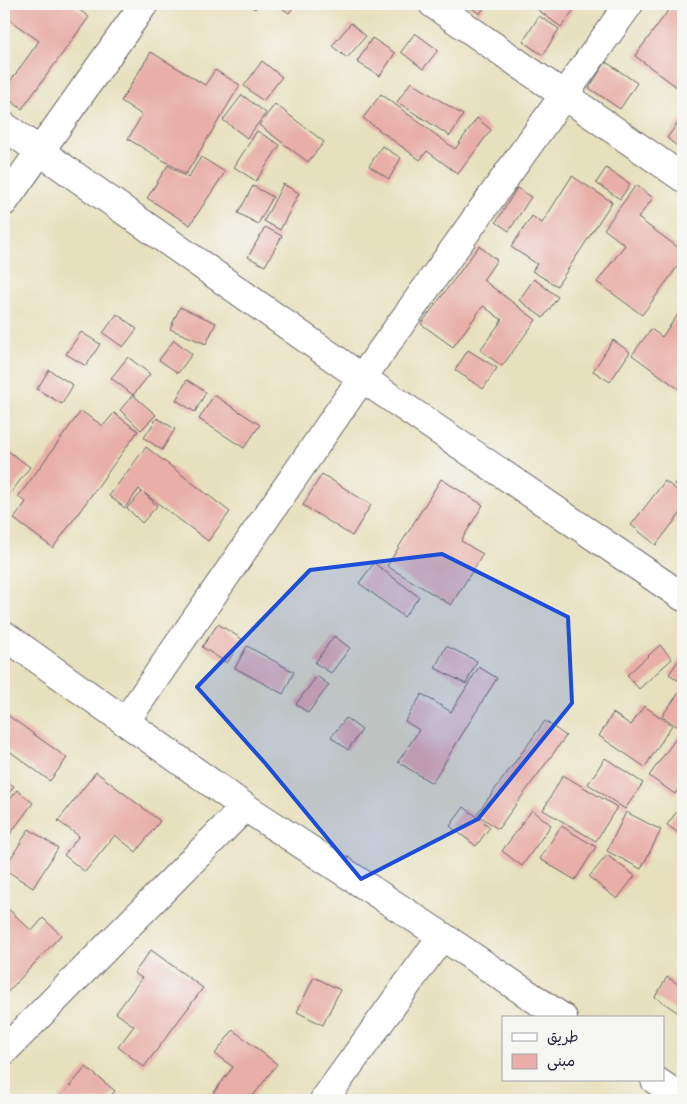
<svg xmlns="http://www.w3.org/2000/svg" width="687" height="1104" font-family="'Comic Neue','Playpen Sans Arabic',sans-serif">
<style>
.building{fill:#e8aea7}
.lines{fill:none;stroke-linecap:round;stroke-linejoin:round}
.street-casing{stroke:#676468;stroke-width:30}
.street{stroke:#fff;stroke-width:28}
.marked{fill:#1d4ed8;fill-opacity:0.2;stroke:#1d4ed8;stroke-width:4;stroke-linejoin:round}
</style>
<rect width="100%" height="100%" fill="#f6f6f2"/>
<filter id="ink" filterUnits="userSpaceOnUse"><feTurbulence type="fractalNoise" baseFrequency=".02" numOctaves="2"/><feDisplacementMap in="SourceGraphic" scale="10" xChannelSelector="R" yChannelSelector="G"/><feConvolveMatrix kernelMatrix="1 2 1 2 8 2 1 2 1" color-interpolation-filters="sRGB"/></filter>
<filter id="wash" filterUnits="userSpaceOnUse"><feTurbulence type="fractalNoise" baseFrequency=".0096" numOctaves="4" result="noise"/><feDisplacementMap in="SourceGraphic" scale="20" xChannelSelector="R" yChannelSelector="G"/><feGaussianBlur stdDeviation="1.12" result="paint"/><feColorMatrix in="noise" values="0 0 0 0 0 0 0 0 0 0 0 0 0 0 0 0 0 1.4 0 .05"/><feComposite in="paint" operator="in"/></filter>
<g filter="url(#wash)">
<rect width="100%" height="100%" fill="#e7e0bd"/>
<g id="blocks">
<!-- building -->
<path class="building" d="M 4,4 L 71,4 L 89,17 L 22,109 L 4,96 L 4,90 L 39,41 L 4,16 Z
M 248,4 L 259,4 L 255,9 Z
M 276,4 L 296,4 L 289,13 Z
M 466,4 L 486,4 L 480,14 Z
M 543,4 L 578,4 L 561,27 L 538,10 Z
M 673,4 L 683,4 L 683,87 L 681,90 L 635,56 Z
M 539,16 L 559,29 L 543,55 L 523,42 Z
M 351,23 L 366,36 L 347,58 L 332,46 Z
M 415,33 L 438,50 L 423,69 L 401,52 Z
M 372,38 L 395,53 L 380,76 L 357,62 Z
M 151,52 L 205,85 L 215,70 L 240,85 L 186,174 L 128,139 L 142,115 L 121,101 Z
M 262,61 L 282,77 L 263,101 L 244,86 Z
M 606,62 L 637,83 L 620,109 L 589,88 Z
M 411,82 L 463,115 L 450,136 L 397,102 Z
M 381,94 L 455,149 L 477,118 L 491,130 L 458,174 L 427,151 L 420,160 L 363,118 Z
M 242,95 L 266,113 L 247,138 L 223,120 Z
M 275,104 L 324,142 L 308,162 L 259,125 Z
M 682,117 L 683,118 L 683,151 L 667,138 Z
M 257,131 L 280,145 L 256,181 L 234,167 Z
M 382,146 L 401,158 L 389,179 L 369,166 Z
M 201,157 L 225,172 L 190,225 L 147,198 L 168,165 L 188,178 Z
M 606,168 L 630,184 L 620,199 L 596,183 Z
M 572,176 L 612,202 L 557,286 L 532,271 L 537,264 L 511,247 L 532,216 L 542,223 Z
M 283,184 L 299,193 L 280,230 L 264,221 Z
M 636,185 L 653,198 L 638,218 L 683,251 L 683,259 L 642,315 L 597,282 L 625,245 L 604,229 Z
M 253,186 L 273,197 L 258,224 L 238,213 Z
M 517,188 L 531,197 L 509,231 L 496,222 Z
M 265,227 L 282,236 L 265,266 L 248,257 Z
M 479,246 L 497,260 L 483,280 L 536,320 L 502,366 L 480,350 L 502,320 L 483,306 L 453,347 L 421,324 Z
M 534,279 L 558,297 L 543,318 L 519,300 Z
M 180,307 L 216,323 L 206,344 L 170,329 Z
M 683,307 L 683,392 L 632,355 L 651,329 L 662,337 Z
M 117,314 L 137,329 L 123,347 L 103,333 Z
M 81,332 L 100,344 L 86,366 L 66,354 Z
M 174,340 L 192,354 L 178,373 L 159,360 Z
M 613,340 L 630,352 L 610,382 L 593,371 Z
M 468,350 L 497,368 L 483,389 L 455,370 Z
M 128,357 L 150,374 L 133,395 L 111,378 Z
M 49,370 L 73,385 L 62,404 L 37,389 Z
M 187,380 L 206,392 L 195,412 L 176,400 Z
M 133,395 L 156,415 L 141,430 L 120,410 Z
M 214,395 L 260,425 L 244,448 L 199,419 Z
M 81,411 L 103,426 L 114,413 L 138,431 L 53,548 L 14,519 L 26,502 L 18,497 Z
M 157,418 L 175,429 L 162,450 L 144,438 Z
M 146,447 L 230,512 L 208,541 L 144,493 L 157,506 L 142,523 L 127,508 L 142,492 L 139,489 L 125,508 L 109,496 Z
M 4,448 L 30,467 L 4,502 Z
M 322,474 L 371,505 L 352,536 L 303,505 Z
M 683,474 L 683,491 L 675,484 Z
M 441,479 L 483,505 L 461,541 L 483,554 L 451,605 L 387,566 Z
M 665,481 L 683,495 L 683,510 L 656,545 L 631,525 Z
M 374,563 L 419,597 L 404,617 L 359,583 Z
M 218,624 L 242,639 L 227,663 L 202,647 Z
M 334,636 L 350,648 L 331,673 L 315,663 Z
M 660,645 L 672,659 L 639,689 L 627,675 Z
M 247,646 L 294,672 L 283,694 L 235,668 Z
M 446,646 L 477,661 L 466,684 L 435,668 Z
M 683,654 L 683,684 L 669,674 Z
M 479,667 L 497,678 L 432,783 L 398,762 L 419,730 L 405,721 L 422,694 L 451,712 Z
M 317,676 L 329,685 L 308,713 L 296,704 Z
M 683,687 L 683,782 L 675,794 L 649,776 L 682,730 L 662,716 Z
M 644,706 L 672,725 L 645,767 L 599,736 L 613,713 L 631,725 Z
M 6,714 L 67,758 L 50,781 L 4,747 L 4,717 Z
M 346,718 L 362,730 L 348,750 L 331,737 Z
M 545,721 L 566,736 L 498,829 L 477,814 Z
M 605,758 L 643,783 L 625,809 L 588,784 Z
M 96,772 L 160,821 L 136,852 L 115,835 L 85,872 L 64,855 L 79,836 L 58,821 Z
M 563,775 L 617,807 L 596,841 L 543,810 Z
M 4,780 L 14,786 L 4,801 Z
M 17,790 L 33,803 L 4,842 L 4,808 Z
M 683,803 L 683,836 L 667,825 Z
M 464,807 L 490,827 L 476,846 L 450,826 Z
M 532,810 L 551,825 L 522,866 L 502,851 Z
M 626,812 L 661,830 L 641,869 L 607,851 Z
M 561,826 L 596,847 L 575,880 L 540,859 Z
M 29,829 L 58,848 L 33,888 L 4,869 Z
M 607,855 L 635,876 L 617,899 L 589,877 Z
M 4,905 L 32,931 L 43,918 L 61,935 L 4,996 Z
M 151,950 L 203,988 L 144,1067 L 118,1047 L 134,1026 L 116,1013 L 142,978 L 134,973 Z
M 314,977 L 340,990 L 323,1025 L 297,1012 Z
M 667,977 L 683,987 L 683,1016 L 655,997 Z
M 233,1030 L 277,1064 L 250,1100 L 208,1100 L 233,1067 L 215,1054 Z
M 86,1067 L 115,1091 L 107,1100 L 58,1100 Z"/>
</g>
</g>
<g filter="url(#ink)">
<use href="#blocks" fill-opacity="0" stroke="#676468" stroke-width="1"/>
<g class="lines">
<defs>
<path id="street" d="M 433,4 L 683,178
M 4,126 L 362,378 L 683,597
M 4,202 L 144,4
M 4,635 L 245,807 L 442,936 L 563,1018
M 125,722 L 362,378 L 629,4
M 4,1051 L 245,807
M 655,1080 L 683,1099
M 324,1100 L 442,936"/>
</defs>
<!-- street casing -->
<use href="#street" class="street-casing"/>
<!-- street -->
<use href="#street" class="street"/>
</g>
</g>
<!-- marked area -->
<path class="marked" d="M 442,554 L 568,617 L 572,703 L 478,819 L 361,879 L 265,763 L 197,687 L 310,570 Z"/>
<!-- margin -->
<rect width="687" height="1104" fill="none" stroke="#f6f6f2" stroke-width="20"/>
<!-- legend -->
<rect x="502" y="1016" width="162" height="65" fill="#f6f6f2" stroke="#a1a1a9"/>
<rect x="512" y="1033" width="25" height="8" fill="#ffffff" stroke="#a1a1a9"/>
<text x="547" y="1042" font-size="15" fill="#22223b">طريق</text>
<rect x="512" y="1054" width="25" height="15" fill="#e8aea7" stroke="#a1a1a9"/>
<text x="547" y="1066" font-size="15" fill="#22223b">مبنى</text>
</svg>
